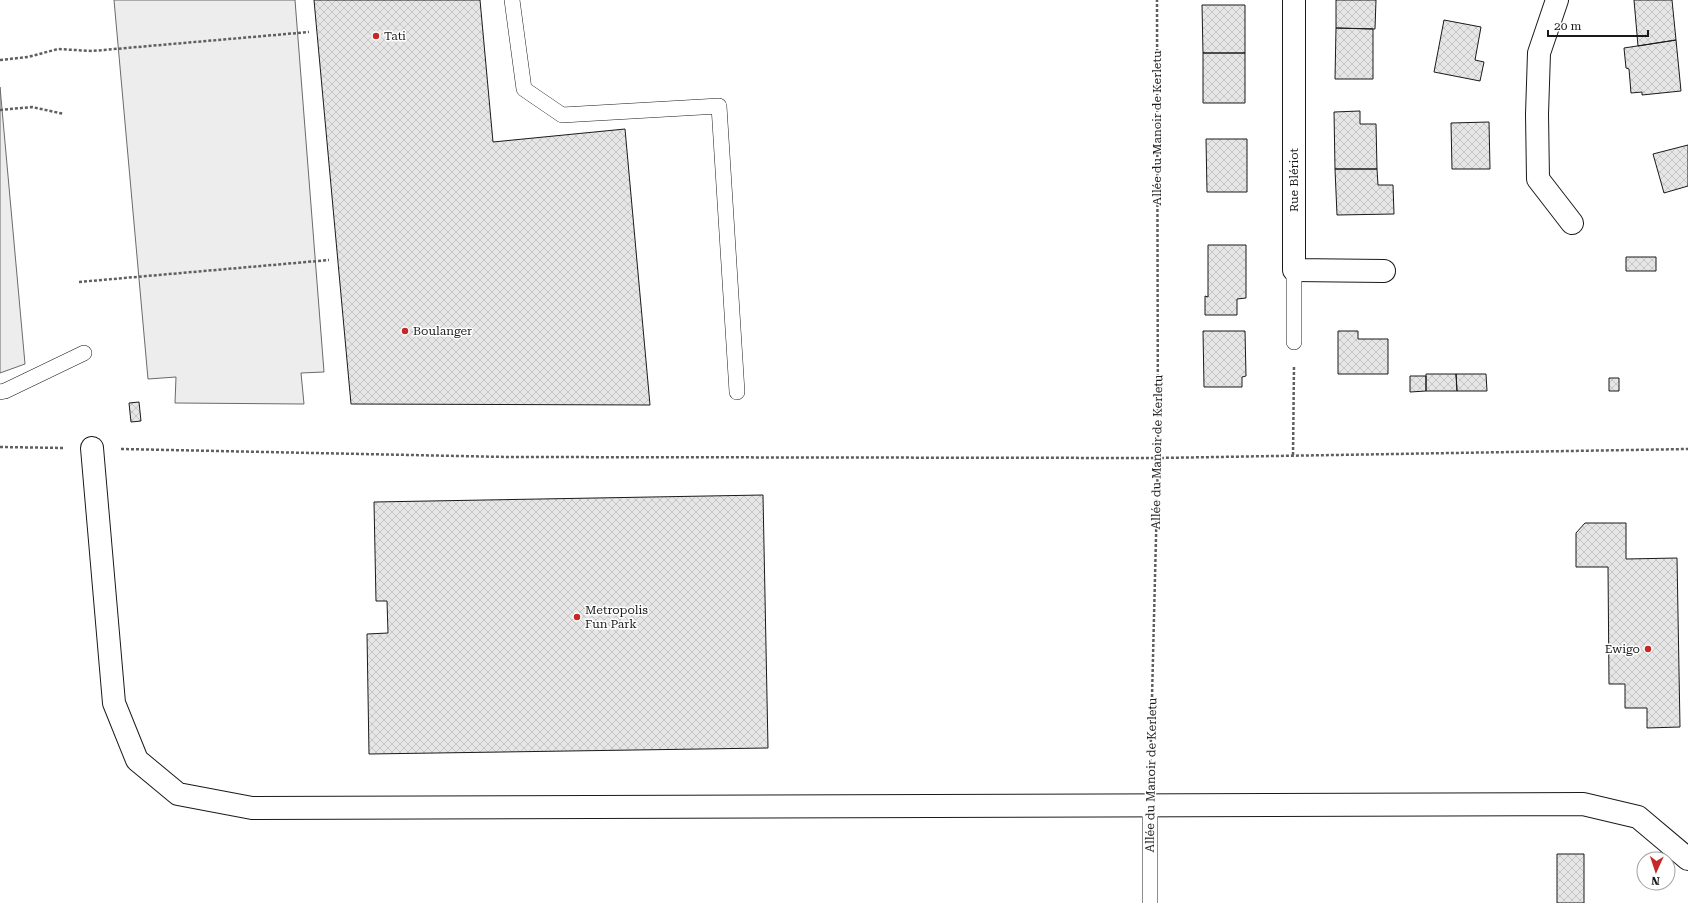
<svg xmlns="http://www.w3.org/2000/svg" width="1688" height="903" font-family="'Roboto Serif',serif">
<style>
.parking{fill:#ededed;stroke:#6a6a6a}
.building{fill:url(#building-cross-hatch);stroke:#1a1a1a}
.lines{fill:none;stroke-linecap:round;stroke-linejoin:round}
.lane-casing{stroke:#1a1a1a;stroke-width:16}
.street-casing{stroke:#1a1a1a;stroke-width:24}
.path{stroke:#5f5f5f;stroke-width:2.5;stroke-dasharray:3 2;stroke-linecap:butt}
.lane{stroke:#fff;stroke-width:15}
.street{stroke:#fff;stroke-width:22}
.poi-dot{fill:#c62828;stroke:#fff;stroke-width:1.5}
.labels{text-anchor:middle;stroke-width:3;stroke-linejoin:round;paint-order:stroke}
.poi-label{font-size:12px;fill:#1a1a1a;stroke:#fff;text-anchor:start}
.street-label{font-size:12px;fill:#1a1a1a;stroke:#fff}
</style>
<defs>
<pattern id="building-cross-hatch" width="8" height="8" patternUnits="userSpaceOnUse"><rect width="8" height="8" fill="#e6e6e6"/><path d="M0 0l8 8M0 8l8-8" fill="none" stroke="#c5c5c5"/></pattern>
</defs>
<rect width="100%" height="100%" fill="#fff"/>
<!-- parking -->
<path class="parking" d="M 114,0 L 295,0 L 324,372 L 301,373 L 304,404 L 175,403 L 176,377 L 148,379 Z
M 0,87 L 25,364 L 0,373 Z"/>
<!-- building -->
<path class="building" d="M 314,0 L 480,0 L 493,142 L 625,129 L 650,405 L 351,404 Z
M 1336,0 L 1376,0 L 1375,29 L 1336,28 Z
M 1634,0 L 1672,0 L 1676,40 L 1638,46 Z
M 1202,5 L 1245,5 L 1245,53 L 1203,53 Z
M 1444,20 L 1481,27 L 1475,60 L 1484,62 L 1480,81 L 1434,72 Z
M 1336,28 L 1373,29 L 1373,79 L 1335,79 Z
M 1676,40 L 1681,91 L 1642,95 L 1642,92 L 1631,93 L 1629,69 L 1626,68 L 1624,48 Z
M 1203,53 L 1245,53 L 1245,103 L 1203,103 Z
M 1360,111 L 1360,124 L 1376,124 L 1377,169 L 1335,169 L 1334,112 Z
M 1489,122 L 1490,169 L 1452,169 L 1451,123 Z
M 1206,139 L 1247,139 L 1247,192 L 1207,192 Z
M 1688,145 L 1688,186 L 1664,193 L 1653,154 Z
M 1335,169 L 1377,169 L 1378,185 L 1393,185 L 1394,214 L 1337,215 Z
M 1208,245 L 1246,245 L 1246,298 L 1237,299 L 1237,315 L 1205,315 L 1205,296 L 1208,297 Z
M 1626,257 L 1656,257 L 1656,271 L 1626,271 Z
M 1203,331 L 1245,331 L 1246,376 L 1242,377 L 1242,387 L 1204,387 Z
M 1338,331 L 1358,331 L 1358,339 L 1388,339 L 1388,374 L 1338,374 Z
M 1426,374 L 1456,374 L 1457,391 L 1426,391 Z
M 1456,374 L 1486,374 L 1487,391 L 1457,391 Z
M 1410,376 L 1426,376 L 1426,391 L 1410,392 Z
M 1609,378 L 1619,378 L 1619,391 L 1609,391 Z
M 139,402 L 141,421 L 131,422 L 129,403 Z
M 763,495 L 768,748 L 369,754 L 367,634 L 388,633 L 387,601 L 376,601 L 374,502 Z
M 1585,523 L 1626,523 L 1626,559 L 1677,558 L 1680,727 L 1647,728 L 1647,708 L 1625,708 L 1625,684 L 1609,684 L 1608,567 L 1576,567 L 1576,533 Z
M 1557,854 L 1584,854 L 1584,903 L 1557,903 Z"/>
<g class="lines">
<defs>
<path id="lane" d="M 512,0 L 524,89 L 562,115 L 719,106 L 737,392
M 1294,342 L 1294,270
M 0,392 L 5,391 L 84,353
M 1150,903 L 1150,805"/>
<path id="street" d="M 1294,0 L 1294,270 L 1384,271
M 1557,0 L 1539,53 L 1537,114 L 1538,179 L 1572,223
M 92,448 L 114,703 L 137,760 L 178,794 L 252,808 L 1583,804 L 1638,817 L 1688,859"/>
</defs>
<!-- lane casing -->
<use href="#lane" class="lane-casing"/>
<!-- street casing -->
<use href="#street" class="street-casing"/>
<!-- path -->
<path class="path" d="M 0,60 L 28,57 L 58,49 L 92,51 L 309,32
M 0,110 L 32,107 L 64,114
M 79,282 L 329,260
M 0,447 L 64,448
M 121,449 L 507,457 L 1158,458 L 1688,449
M 1293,455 L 1294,366
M 1150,777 L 1158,458 L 1157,0"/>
<!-- lane -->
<use href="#lane" class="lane"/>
<!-- street -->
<use href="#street" class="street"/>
</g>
<!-- markers -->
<g class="poi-dot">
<circle cx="376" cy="36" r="4"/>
<circle cx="405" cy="331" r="4"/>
<circle cx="577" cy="617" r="4"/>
<circle cx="1648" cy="649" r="4"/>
</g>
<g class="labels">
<!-- poi labels -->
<g class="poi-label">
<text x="384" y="40">Tati</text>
<text x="413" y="335">Boulanger</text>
<text x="585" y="614">Metropolis<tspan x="585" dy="14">Fun Park</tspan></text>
<text x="1640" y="653" text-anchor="end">Ewigo</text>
</g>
<!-- street labels -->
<g class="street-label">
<text transform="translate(1157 128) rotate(-90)" y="4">Allée du Manoir de Kerletu</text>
<text transform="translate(1294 180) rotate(-90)" y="4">Rue Blériot</text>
<text transform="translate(1157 452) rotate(-89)" y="4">Allée du Manoir de Kerletu</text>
<text transform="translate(1151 775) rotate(-89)" y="4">Allée du Manoir de Kerletu</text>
</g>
</g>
<!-- north arrow -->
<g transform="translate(1656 871) rotate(183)"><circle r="19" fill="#ffffff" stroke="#a3a3a3"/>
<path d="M0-3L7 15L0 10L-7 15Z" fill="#c62828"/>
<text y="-6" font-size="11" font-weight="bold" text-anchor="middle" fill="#1a1a1a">N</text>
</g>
<!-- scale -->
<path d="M1548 30v6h100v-6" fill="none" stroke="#1a1a1a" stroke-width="2"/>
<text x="1554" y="30" font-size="12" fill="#1a1a1a" stroke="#ffffff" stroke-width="3" paint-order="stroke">20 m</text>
</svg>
